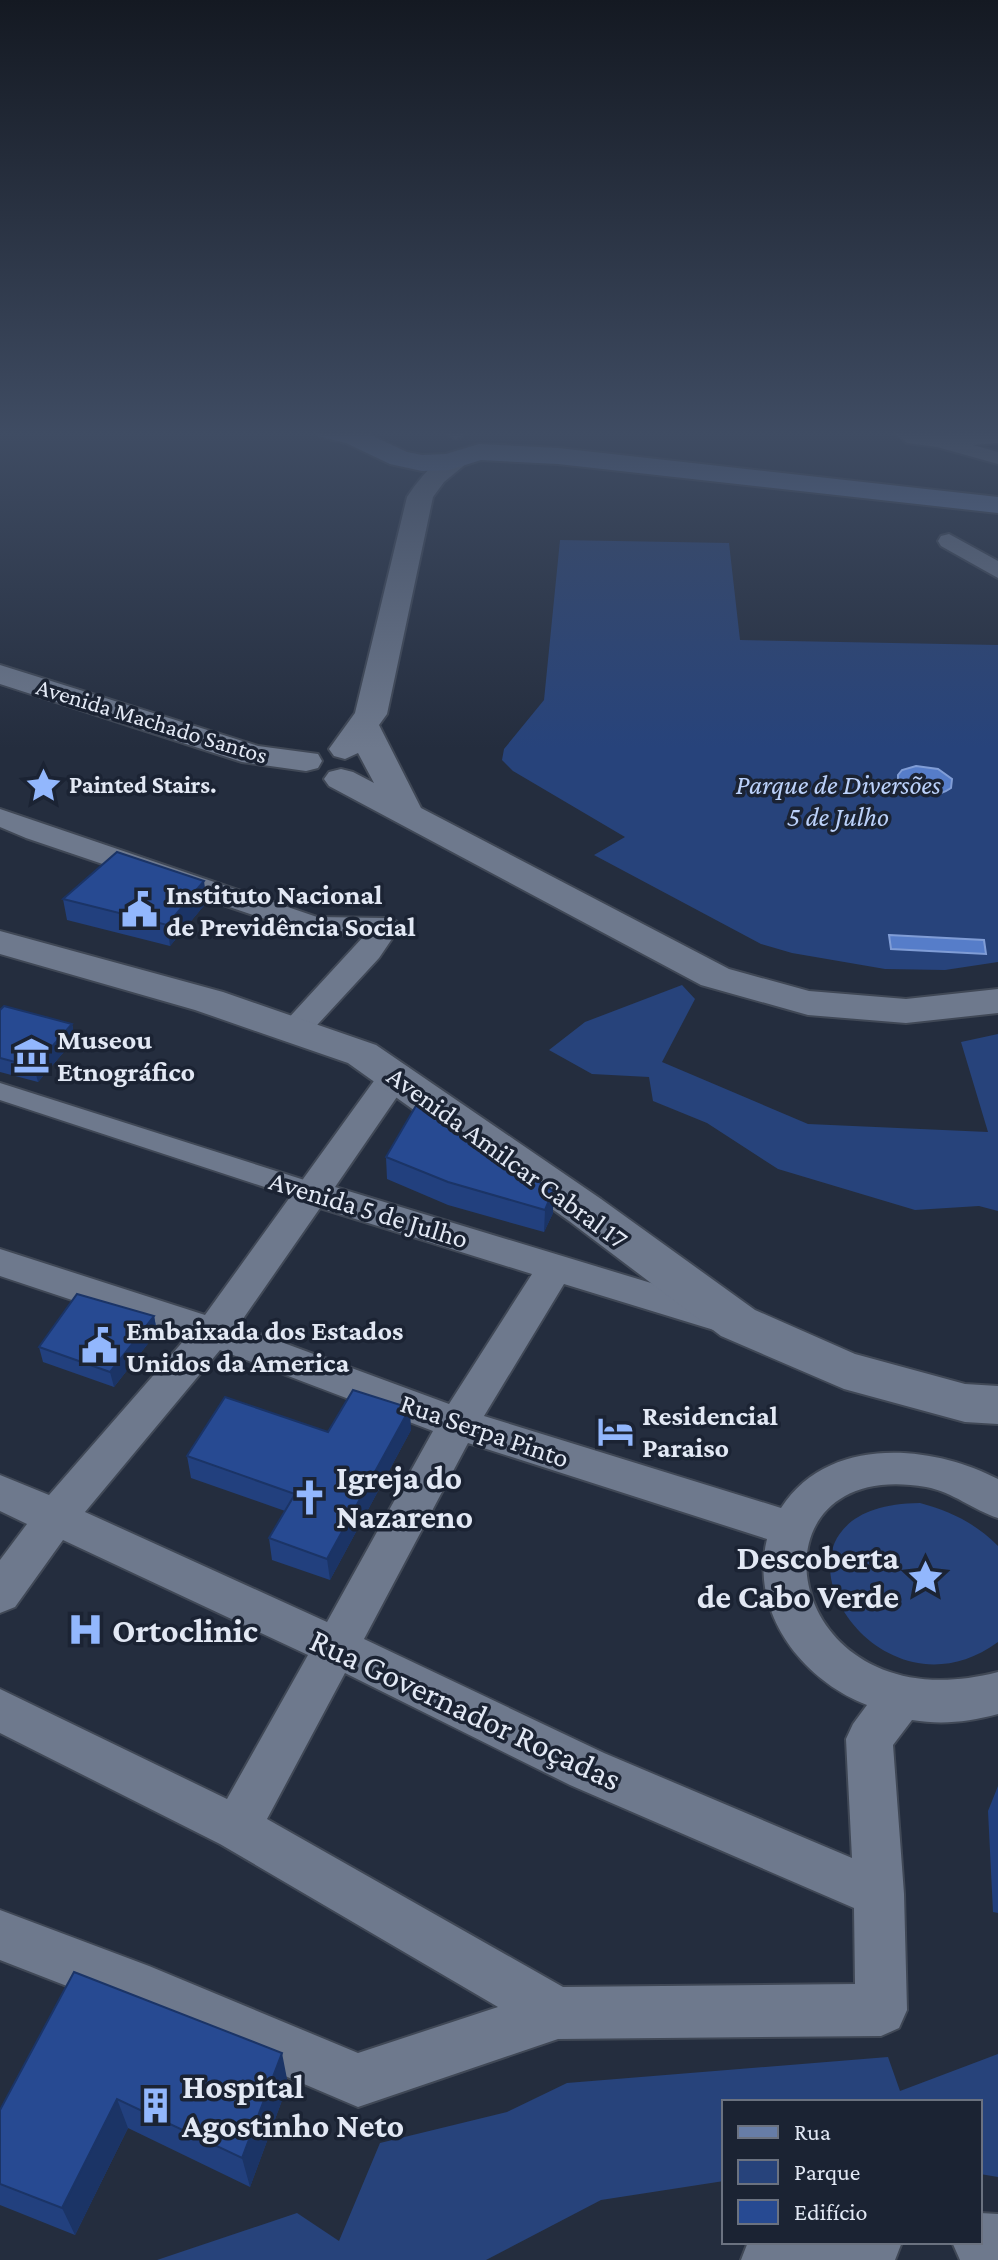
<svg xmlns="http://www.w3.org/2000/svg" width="998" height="2260" font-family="'Crimson Pro',serif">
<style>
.green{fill:#27437b}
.water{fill:#567dc9;stroke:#809dd6;stroke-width:2}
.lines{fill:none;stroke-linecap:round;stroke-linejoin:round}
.pedestrian-casing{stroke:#404856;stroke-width:4}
.minor-casing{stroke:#404856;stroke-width:4}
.tertiary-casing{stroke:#404856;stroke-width:4}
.primary-casing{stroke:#404856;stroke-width:4}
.pedestrian{fill:#6e798d;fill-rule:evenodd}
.minor{fill:#6e798d;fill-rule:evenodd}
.tertiary{fill:#6e798d;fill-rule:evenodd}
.primary{fill:#677da7;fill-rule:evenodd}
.wall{fill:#22407e}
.shaded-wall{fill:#1b3466}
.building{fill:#274a92;stroke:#1b3466;stroke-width:2}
.labels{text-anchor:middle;stroke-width:7;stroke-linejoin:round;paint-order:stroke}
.far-street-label{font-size:24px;fill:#e2e8f4;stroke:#1b2333}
.far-poi-label{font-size:24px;font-weight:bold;fill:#e2e8f4;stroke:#1b2333;text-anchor:start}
.park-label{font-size:28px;font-style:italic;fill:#bbd1fa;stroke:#1b2333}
.poi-label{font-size:28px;font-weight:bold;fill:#e2e8f4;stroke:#1b2333;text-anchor:start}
.street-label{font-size:28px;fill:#e2e8f4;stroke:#1b2333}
.near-poi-label{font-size:34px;font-weight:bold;fill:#e2e8f4;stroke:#1b2333;text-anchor:start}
.near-street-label{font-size:34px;fill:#e2e8f4;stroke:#1b2333}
</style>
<rect width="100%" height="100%" fill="#242d3e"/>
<!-- green -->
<path class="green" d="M 560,540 L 729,543 L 740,640 L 998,645 L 998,962 L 945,970 L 885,969 L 792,953 L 761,944 L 594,855 L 625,837 L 513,771 L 502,760 L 504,749 L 544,700 Z
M 682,985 L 695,999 L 662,1062 L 808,1124 L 988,1132 L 961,1042 L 998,1034 L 998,1211 L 979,1206 L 915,1210 L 778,1169 L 707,1123 L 653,1101 L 649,1077 L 592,1074 L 549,1050 L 585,1022 Z
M 920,1503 C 952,1512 975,1523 998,1546 L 998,1642 C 869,1736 737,1504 920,1503 Z
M 998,2054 L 998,2177 L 980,2174 L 980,2102 L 724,2102 L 724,2181 L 601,2200 L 486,2260 L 157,2260 L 297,2213 L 339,2241 L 380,2143 L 507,2112 L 567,2083 L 888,2057 L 900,2091 Z"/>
<!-- water -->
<path class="water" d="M 916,766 L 938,769 L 952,779 L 951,788 C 934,800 911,796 898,781 L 898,775 L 902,770 Z
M 889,935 L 984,940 L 986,954 L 891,949 Z"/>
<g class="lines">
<defs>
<path id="pedestrian" d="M 0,1083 L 320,1185 L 323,1192 L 320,1199 L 310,1202 L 0,1100 Z"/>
<path id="minor" d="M 444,432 L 465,432 L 466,433 L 456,439 Z
M 894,432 L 938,435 L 998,432 L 998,443 L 973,445 L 998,452 L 998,464 L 937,447 L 907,443 Z
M 949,534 L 998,561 L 998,578 L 941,546 L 938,541 L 941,536 Z
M 0,809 L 317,917 L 385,918 L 396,921 L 400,927 L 379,958 L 306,1037 L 295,1040 L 284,1037 L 279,1030 L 284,1023 L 364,936 L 303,932 L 26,838 L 0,827 Z
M 396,1064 L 408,1067 L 412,1075 L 335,1187 L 740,1310 L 746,1320 L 740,1330 L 727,1334 L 564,1284 L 484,1416 L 781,1508 C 828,1435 931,1444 998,1479 L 998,1518 C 973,1510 953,1492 926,1487 C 737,1454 780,1729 998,1672 L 998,1714 C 968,1722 942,1725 912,1720 L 893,1745 L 904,1894 L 907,2010 L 899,2028 L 881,2036 L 558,2039 L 358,2107 L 144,2016 L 0,1960 L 0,1910 L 149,1966 L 358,2053 L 498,2007 L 220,1844 L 0,1733 L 0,1689 L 227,1799 L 308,1655 L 63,1540 L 15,1607 L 0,1613 L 0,1560 L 27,1524 L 0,1511 L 0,1475 L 49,1495 L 186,1338 L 0,1276 L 0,1249 L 205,1315 L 384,1067 ZM 320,1208 L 532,1274 L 449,1404 L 238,1326 ZM 220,1350 L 433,1431 L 327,1622 L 85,1512 ZM 468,1443 L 767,1539 C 749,1612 802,1680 867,1705 L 853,1724 L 846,1739 L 852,1858 L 604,1753 L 364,1639 ZM 345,1673 L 570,1785 L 854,1908 L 855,1984 L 563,1987 L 267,1819 Z
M 980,2213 L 998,2214 L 998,2260 L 960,2260 L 952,2242 L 980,2242 Z
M 748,2242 L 902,2242 L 895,2260 L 741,2260 Z"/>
<path id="tertiary" d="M 460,450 L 469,453 L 473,458 L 444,482 L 433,497 L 387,714 L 379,725 L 421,808 L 729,969 L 809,991 L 906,999 L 998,989 L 998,1013 L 906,1023 L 808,1015 L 701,985 L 329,786 L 324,779 L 329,772 L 341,769 L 353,772 L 374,783 L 358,753 L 345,759 L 334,756 L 329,749 L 355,713 L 407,497 C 420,478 437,456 460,450 Z
M 0,665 L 258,746 L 318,754 L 322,761 L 318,768 L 306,771 L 242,762 L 0,684 Z
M 0,931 L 223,992 L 376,1045 L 601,1199 L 755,1310 L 855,1354 L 965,1384 L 998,1386 L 998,1424 L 965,1422 L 844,1389 L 721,1336 L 569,1221 L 348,1063 L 195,1010 L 0,954 Z"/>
<path id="primary" d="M 317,432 L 364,432 L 407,452 L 422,455 L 446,454 L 479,444 L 558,448 L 998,497 L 998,513 L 558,464 L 481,460 L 449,470 L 422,471 L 390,464 L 346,443 L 321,437 Z"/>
</defs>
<!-- pedestrian casing -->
<use href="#pedestrian" class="pedestrian-casing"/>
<!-- minor casing -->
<use href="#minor" class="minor-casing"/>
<!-- tertiary casing -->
<use href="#tertiary" class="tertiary-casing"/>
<!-- primary casing -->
<use href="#primary" class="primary-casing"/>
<!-- pedestrian -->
<use href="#pedestrian" class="pedestrian"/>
<!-- minor -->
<use href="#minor" class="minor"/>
<!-- tertiary -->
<use href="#tertiary" class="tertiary"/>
<!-- primary -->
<use href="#primary" class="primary"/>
</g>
<!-- wall -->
<path class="wall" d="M 63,899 L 207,902 L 170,946 L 67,920 Z
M 0,1010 L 72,1024 L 75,1039 L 38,1082 L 0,1072 Z
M 386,1157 L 553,1191 L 553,1213 L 544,1232 L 448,1205 L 387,1179 Z
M 154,1316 L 157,1332 L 114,1387 L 43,1362 L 39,1347 Z
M 411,1430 L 330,1580 L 272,1560 L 269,1538 L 285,1511 L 191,1478 L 187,1456 L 328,1432 Z
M 998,1786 L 998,1913 L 993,1912 L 988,1811 Z
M 74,1972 L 288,2084 L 250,2187 L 128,2128 L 75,2235 L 0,2205 L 0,2110 Z"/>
<!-- shaded-wall -->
<path class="shaded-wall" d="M 204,881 L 207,902 L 170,946 L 167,925 Z
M 72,1024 L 75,1039 L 38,1082 L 34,1067 Z
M 553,1191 L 553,1213 L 544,1232 L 545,1210 Z
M 154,1316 L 157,1332 L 114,1387 L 110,1372 Z
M 410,1408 L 411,1430 L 330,1580 L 327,1559 Z
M 282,2053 L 288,2084 L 250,2187 L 242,2158 Z
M 117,2099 L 128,2128 L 75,2235 L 62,2208 Z"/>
<!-- building -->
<path class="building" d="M 117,852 L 204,881 L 167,925 L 63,899 Z
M 4,1006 L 72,1024 L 34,1067 L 0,1058 L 0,1010 Z
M 417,1104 L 553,1191 L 545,1210 L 448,1182 L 386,1157 Z
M 77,1294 L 154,1316 L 110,1372 L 39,1347 Z
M 353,1390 L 410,1408 L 327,1559 L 269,1538 L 295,1494 L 187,1456 L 225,1397 L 328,1432 Z
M 74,1972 L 282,2053 L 242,2158 L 117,2099 L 62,2208 L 0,2184 L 0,2110 Z"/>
<!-- sky -->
<linearGradient id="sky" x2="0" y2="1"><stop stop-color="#141922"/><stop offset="0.58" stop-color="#3f4c63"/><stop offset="1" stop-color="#3f4c63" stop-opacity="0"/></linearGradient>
<rect width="998" height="748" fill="url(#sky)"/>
<!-- icons -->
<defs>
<symbol id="sight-bare" viewBox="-9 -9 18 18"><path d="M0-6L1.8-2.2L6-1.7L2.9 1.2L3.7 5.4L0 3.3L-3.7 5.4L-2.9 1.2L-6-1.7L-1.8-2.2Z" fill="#92b7fd" stroke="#1b2333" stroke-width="2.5" paint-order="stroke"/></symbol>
<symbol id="civic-bare" viewBox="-9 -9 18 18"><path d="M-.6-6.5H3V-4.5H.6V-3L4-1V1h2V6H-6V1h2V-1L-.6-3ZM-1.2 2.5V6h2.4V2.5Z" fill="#92b7fd" stroke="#1b2333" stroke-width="2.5" paint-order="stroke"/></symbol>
<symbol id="museum-bare" viewBox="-9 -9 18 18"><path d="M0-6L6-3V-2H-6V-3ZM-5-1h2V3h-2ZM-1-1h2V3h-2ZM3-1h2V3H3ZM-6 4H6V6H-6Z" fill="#92b7fd" stroke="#1b2333" stroke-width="2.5" paint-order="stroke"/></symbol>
<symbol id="hotel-bare" viewBox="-9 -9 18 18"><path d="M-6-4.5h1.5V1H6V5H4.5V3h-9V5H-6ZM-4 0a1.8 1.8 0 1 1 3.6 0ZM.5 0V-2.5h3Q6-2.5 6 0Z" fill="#92b7fd" stroke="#1b2333" stroke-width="2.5" paint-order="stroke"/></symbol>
<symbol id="church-bare" viewBox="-9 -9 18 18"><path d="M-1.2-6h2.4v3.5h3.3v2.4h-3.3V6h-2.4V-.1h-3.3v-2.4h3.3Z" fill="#92b7fd" stroke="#1b2333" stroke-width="2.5" paint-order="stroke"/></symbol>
<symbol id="hospital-bare" viewBox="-9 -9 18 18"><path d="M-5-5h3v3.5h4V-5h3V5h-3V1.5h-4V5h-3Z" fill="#92b7fd" stroke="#1b2333" stroke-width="2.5" paint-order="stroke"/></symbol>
<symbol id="building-bare" viewBox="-9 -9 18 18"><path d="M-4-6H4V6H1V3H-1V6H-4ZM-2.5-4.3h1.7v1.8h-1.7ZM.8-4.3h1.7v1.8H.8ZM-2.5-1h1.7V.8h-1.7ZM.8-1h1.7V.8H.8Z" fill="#92b7fd" stroke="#1b2333" stroke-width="2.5" paint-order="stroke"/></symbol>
</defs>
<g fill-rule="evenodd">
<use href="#sight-bare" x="18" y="760" width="51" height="51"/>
<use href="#civic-bare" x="114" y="884" width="51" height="51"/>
<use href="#museum-bare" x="6" y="1030" width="51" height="51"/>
<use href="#civic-bare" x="74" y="1320" width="51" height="51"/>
<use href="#hotel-bare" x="590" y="1406" width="51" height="51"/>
<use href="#church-bare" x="284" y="1472" width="51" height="51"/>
<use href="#sight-bare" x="900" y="1552" width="51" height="51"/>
<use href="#hospital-bare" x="60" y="1604" width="51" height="51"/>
<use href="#building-bare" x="130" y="2080" width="51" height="51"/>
</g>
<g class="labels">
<!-- far-street labels -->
<g class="far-street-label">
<text transform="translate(152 721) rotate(17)" y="8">Avenida Machado Santos</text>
</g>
<!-- far-poi labels -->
<g class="far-poi-label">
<text x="69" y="793">Painted Stairs.</text>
</g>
<!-- park labels -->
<g class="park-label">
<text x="838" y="794">Parque de Diversões<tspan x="838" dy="32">5 de Julho</tspan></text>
</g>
<!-- poi labels -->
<g class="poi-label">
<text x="166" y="904">Instituto Nacional<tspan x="166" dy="32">de Previdência Social</tspan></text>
<text x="57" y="1049">Museou<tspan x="57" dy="32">Etnográfico</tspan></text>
<text x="126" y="1340">Embaixada dos Estados<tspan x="126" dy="32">Unidos da America</tspan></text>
<text x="642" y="1425">Residencial<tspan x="642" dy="32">Paraiso</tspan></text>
</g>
<!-- street labels -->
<g class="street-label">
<text transform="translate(508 1157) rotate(36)" y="10">Avenida Amilcar Cabral 17</text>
<text transform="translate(369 1209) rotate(17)" y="10">Avenida 5 de Julho</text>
<text transform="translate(485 1430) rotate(19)" y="10">Rua Serpa Pinto</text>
</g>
<!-- near-poi labels -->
<g class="near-poi-label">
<text x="336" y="1489">Igreja do<tspan x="336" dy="39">Nazareno</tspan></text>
<text x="899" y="1569" text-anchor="end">Descoberta<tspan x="899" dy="39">de Cabo Verde</tspan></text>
<text x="112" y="1642">Ortoclinic</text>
<text x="182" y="2098">Hospital<tspan x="182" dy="39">Agostinho Neto</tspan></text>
</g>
<!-- near-street labels -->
<g class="near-street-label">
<text transform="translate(466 1709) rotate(25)" y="12">Rua Governador Roçadas</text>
</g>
</g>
<!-- legend -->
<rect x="722" y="2100" width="260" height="144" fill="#1b2333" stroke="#6b7280" stroke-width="2"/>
<rect x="738" y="2126" width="40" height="12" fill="#677da7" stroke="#6b7280" stroke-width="2"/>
<text x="794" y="2140" font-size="24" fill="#e2e8f4">Rua</text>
<rect x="738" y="2160" width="40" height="24" fill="#27437b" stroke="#6b7280" stroke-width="2"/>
<text x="794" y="2180" font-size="24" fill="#e2e8f4">Parque</text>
<rect x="738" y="2200" width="40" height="24" fill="#274a92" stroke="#6b7280" stroke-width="2"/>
<text x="794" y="2220" font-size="24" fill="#e2e8f4">Edifício</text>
</svg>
